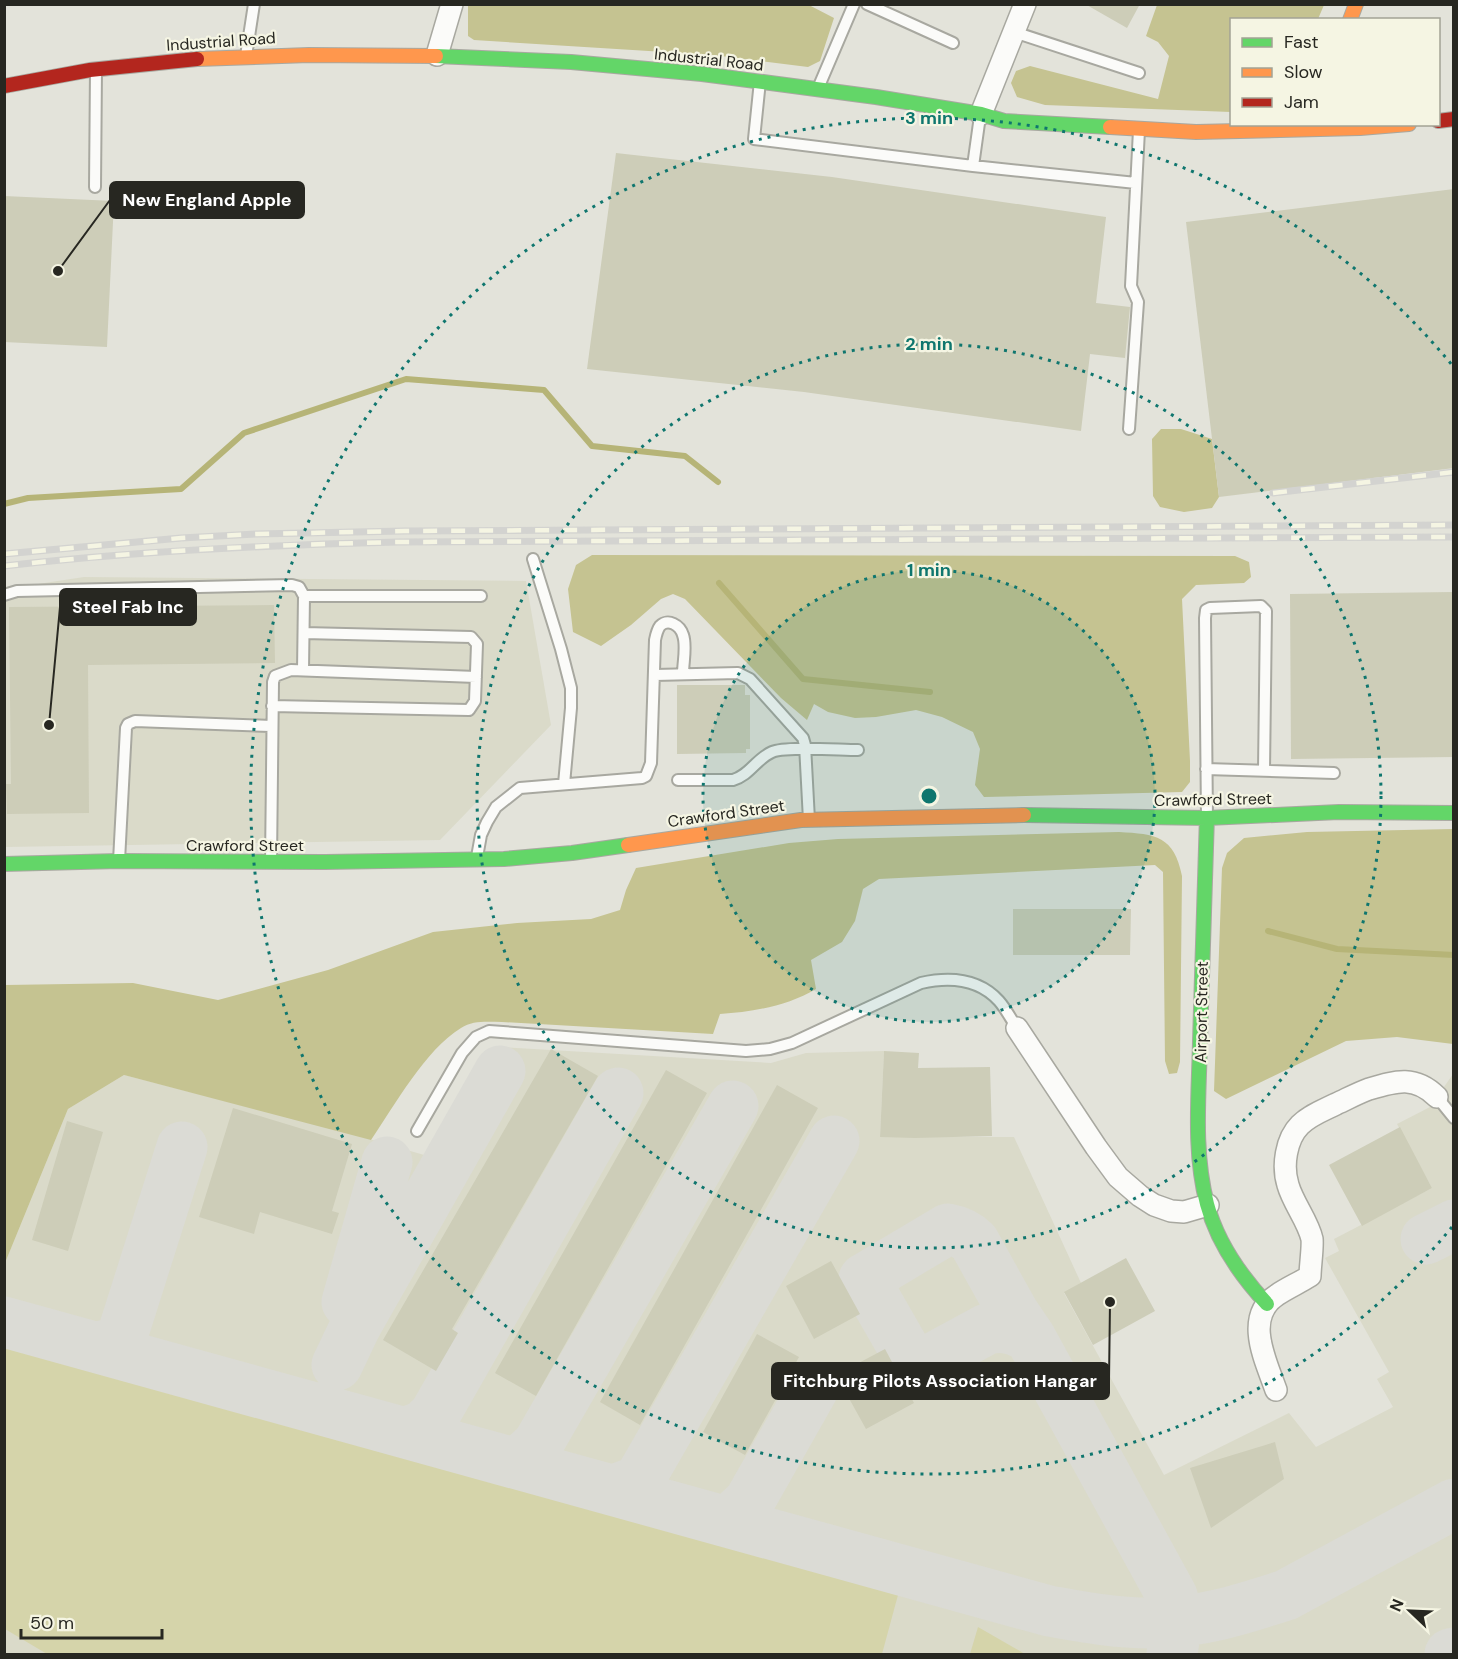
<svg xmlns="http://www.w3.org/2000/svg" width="1458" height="1659" font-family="'DM Sans',sans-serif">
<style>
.built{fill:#dadac9}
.green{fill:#d5d4aa}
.forest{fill:#c5c391}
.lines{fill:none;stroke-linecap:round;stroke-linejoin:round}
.stream{stroke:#b6b477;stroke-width:6}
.taxiway{stroke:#dbdbd5;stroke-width:51}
.building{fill:#cdcdb8}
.lane-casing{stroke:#a8a8a0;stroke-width:14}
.street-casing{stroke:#a8a8a0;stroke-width:24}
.fast-casing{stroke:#a8a8a0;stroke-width:16}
.slow-casing{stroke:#a8a8a0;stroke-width:16}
.jam-casing{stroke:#a8a8a0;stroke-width:16}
.lane{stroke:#fbfbf9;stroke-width:10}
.street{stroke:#fbfbf9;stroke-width:21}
.fast{stroke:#63d668;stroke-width:14}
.slow{stroke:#ff974d;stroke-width:14}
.jam{stroke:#b3261e;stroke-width:14}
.rail-casing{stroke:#d3d3d0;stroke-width:7}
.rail{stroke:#f5f5e3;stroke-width:4.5;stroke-dasharray:14;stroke-linecap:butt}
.ring{fill:none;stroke:#0f766e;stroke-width:3;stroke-dasharray:3 6}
.labels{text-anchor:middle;stroke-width:4.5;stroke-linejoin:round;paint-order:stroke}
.street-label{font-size:16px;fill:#272721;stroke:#f5f5e3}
.centre{fill:#0f766e;stroke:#f5f5e3;stroke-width:3}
.ring-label{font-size:18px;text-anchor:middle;font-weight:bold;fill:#0f766e;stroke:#f5f5e3;stroke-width:4.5;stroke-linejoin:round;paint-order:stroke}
.leader{fill:none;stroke:#272721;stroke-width:2}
.callout-dot{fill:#272721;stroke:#f5f5e3;stroke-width:2}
.callout{fill:#272721;stroke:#272721;stroke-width:2}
.callout-label{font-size:18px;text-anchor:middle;font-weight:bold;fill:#fff}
</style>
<rect width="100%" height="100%" fill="#e3e3da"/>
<!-- built -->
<path class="built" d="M 84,577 L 526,581 L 551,725 L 440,840 L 5,847 L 5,589 Z
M 501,1047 L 771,1063 L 806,1053 L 884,1051 L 880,1137 L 1014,1137 L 1081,1283 L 1064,1293 L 1164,1475 L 1289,1413 L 1316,1447 L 1393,1407 L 1377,1379 L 1389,1372 L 1325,1258 L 1339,1251 L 1334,1239 L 1432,1188 L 1397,1124 L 1430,1107 L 1453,1074 L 1453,1654 L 5,1654 L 5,1263 L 68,1109 L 124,1075 L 345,1132 L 431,1157 L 482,1058 L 492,1051 Z"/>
<!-- green -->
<path class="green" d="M 5,1346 L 898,1595 L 882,1654 L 47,1654 L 5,1629 Z
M 978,1627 L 1025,1654 L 970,1654 Z"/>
<!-- forest -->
<path class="forest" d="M 468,4 L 807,4 L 834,18 L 820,61 L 808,67 L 713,55 L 474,40 L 468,36 Z
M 1157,5 L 1324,5 L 1318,19 L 1232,20 L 1231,112 L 1045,105 L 1017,97 L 1011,83 L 1016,71 L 1030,66 L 1158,99 L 1169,56 L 1158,42 L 1146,36 Z
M 1161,429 L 1181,429 L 1212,439 L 1219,497 L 1212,508 L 1184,512 L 1160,507 L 1153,496 L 1152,439 Z
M 592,555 L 1235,556 L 1249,562 L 1251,577 L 1244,583 L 1196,585 L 1182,599 L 1190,761 L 1190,782 L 1182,792 L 984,797 L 975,785 L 980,749 L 973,732 L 942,717 L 916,710 L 876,717 L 855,718 L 828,712 L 814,704 L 807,720 L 781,698 L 685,599 L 673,594 L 661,599 L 631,625 L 601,646 L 573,632 L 568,589 L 576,565 Z
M 1453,829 L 1453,1044 L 1397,1037 L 1346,1041 L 1226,1099 L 1214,1091 L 1222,868 L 1227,853 L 1244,838 L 1307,832 Z
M 1119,832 C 1156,834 1174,836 1182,876 L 1180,1062 L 1177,1073 L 1169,1074 L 1165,1061 L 1163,872 L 1155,865 L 879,879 L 863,889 L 855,921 L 842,942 L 811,960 L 816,989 C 787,1006 753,1012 720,1014 L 713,1034 L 502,1022 C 488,1022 473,1020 461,1028 C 425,1050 395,1105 371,1140 L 124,1075 L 68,1109 L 5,1263 L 5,985 L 133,983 L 218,1000 L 328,970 L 433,932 L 517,923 L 591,919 L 620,910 L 626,890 L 636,868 L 789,843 L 838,839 Z"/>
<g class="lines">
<!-- stream -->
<path class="stream" d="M 4,504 L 28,498 L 181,489 L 244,433 L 406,379 L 544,390 L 592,446 L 685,456 L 718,482
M 719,583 L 803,679 L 930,692
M 1268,931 L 1337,949 L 1454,955"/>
<!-- taxiway -->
<path class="taxiway" d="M 1426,1239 L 1454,1225
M 347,1302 L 387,1162
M 4,1322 L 1049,1611 C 1083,1617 1116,1623 1150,1623 C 1196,1624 1243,1609 1286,1595 L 1454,1504
M 1030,1337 C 1015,1329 1004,1325 987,1329 L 915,1368 L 864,1279 L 948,1229 C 959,1231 966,1234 974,1242 L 1013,1312 L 1030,1337 L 1172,1596 C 1179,1616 1175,1633 1172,1654
M 98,1347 C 111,1344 118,1342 124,1330 L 182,1147
M 337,1365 L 355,1327 L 500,1071
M 406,1432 L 423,1426 L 435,1414 L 618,1093
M 513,1462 L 522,1459 L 538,1444 L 733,1106
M 614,1490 L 635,1482 L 642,1475 L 834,1141
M 721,1520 L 734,1516 L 749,1502 L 813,1389
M 1450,1654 L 1454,1653"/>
</g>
<!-- building -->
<path class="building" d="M 1085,4 L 1140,4 L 1127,28 Z
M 616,153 L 832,177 L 1106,217 L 1096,303 L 1130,307 L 1125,358 L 1090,354 L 1081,431 L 804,392 L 587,369 Z
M 1454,189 L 1454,468 L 1219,497 L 1186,222 Z
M 4,196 L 114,201 L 107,347 L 4,342 Z
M 1454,592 L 1454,757 L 1291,759 L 1290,594 Z
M 274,605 L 275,663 L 88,665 L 89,813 L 7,814 L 6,784 L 11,784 L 9,607 Z
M 677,685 L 745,685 L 745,695 L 750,695 L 750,749 L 746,749 L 746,753 L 677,754 Z
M 1013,909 L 1131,909 L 1130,955 L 1013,955 Z
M 551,1049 L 598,1076 L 452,1329 L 458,1333 L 436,1371 L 383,1340 Z
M 884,1051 L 919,1053 L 918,1068 L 990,1067 L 992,1136 L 915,1138 L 880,1137 Z
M 666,1070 L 707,1093 L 536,1396 L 495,1373 Z
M 777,1085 L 818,1108 L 640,1425 L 600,1402 Z
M 233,1108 L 352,1144 L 332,1211 L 339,1213 L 332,1234 L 260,1212 L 254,1234 L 199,1217 Z
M 67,1121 L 103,1132 L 68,1251 L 32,1240 Z
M 1400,1127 L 1432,1188 L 1362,1226 L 1329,1165 Z
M 1126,1258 L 1155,1311 L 1093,1345 L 1064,1292 Z
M 831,1261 L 860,1314 L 814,1339 L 786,1286 Z
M 757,1334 L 799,1357 L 745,1455 L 703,1432 Z
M 885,1349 L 914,1403 L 866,1429 L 836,1375 Z
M 1275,1442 L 1284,1479 L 1211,1528 L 1190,1468 Z"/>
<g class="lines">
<defs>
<path id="lane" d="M 867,4 L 953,43
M 1014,32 L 1139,73
M 246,56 L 254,4
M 760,81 L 754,139 L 973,166 L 980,116
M 819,86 L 854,4
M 973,166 L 1136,183
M 95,187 L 96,69
M 1129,429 L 1138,302 L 1131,286 L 1139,130
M 533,559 L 561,649 L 571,688 L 571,708 L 564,784
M 4,595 L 17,591 L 292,585 L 299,587 L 304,596 L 303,670
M 304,596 L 481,596
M 655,675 L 738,673 L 750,679 L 803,738 L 805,745 L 809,820
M 272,706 L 469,710 L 475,701 L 477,644 L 471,637 L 304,633
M 1206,769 L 1334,773
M 678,780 L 733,780 C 750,775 756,759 772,752 C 786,746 839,750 858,750
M 1207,818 L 1205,618 L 1206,610 L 1210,608 L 1261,606 L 1266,611 L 1264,770
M 477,857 L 481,835 L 487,822 L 496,807 L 520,788 L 642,778 L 646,776 L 651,763 L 655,640 C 656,635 657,630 660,626 C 668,618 680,625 683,635 C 687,646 683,662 683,674
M 119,861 L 126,728 L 128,724 L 135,721 L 271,726
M 271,862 L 273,682 L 275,676 L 291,670 L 476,677
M 1437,1097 L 1454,1118
M 417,1131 L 462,1053 L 476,1037 L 489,1031 L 746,1051 L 770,1049 L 792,1043 L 921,983 C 948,977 978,978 999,1001 C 1006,1009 1011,1019 1017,1028"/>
<path id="street" d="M 437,55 L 452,4
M 981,114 L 1025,4
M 1017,1028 L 1096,1147 L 1118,1177 L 1140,1196 L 1154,1205 L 1171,1211 L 1184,1212 L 1208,1205
M 1276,1390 C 1266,1361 1243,1317 1277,1295 C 1287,1288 1299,1283 1310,1276 C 1310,1267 1313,1247 1312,1239 C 1308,1221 1293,1203 1288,1185 C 1282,1166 1286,1139 1300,1125 C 1310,1115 1324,1110 1336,1104 C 1347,1099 1358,1093 1369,1089 C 1396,1081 1415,1075 1437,1097"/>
<path id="fast" d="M 436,56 L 571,62 L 702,74 L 876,97 L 981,114 L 1004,121 L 1110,127
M 1024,815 L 1207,818 L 1339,812 L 1454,813
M 1207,818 C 1204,892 1202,966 1200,1041 C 1199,1095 1193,1151 1207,1204 C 1217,1242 1240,1275 1267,1304
M 4,864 L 119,861 L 325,862 L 504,859 L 572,853 L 628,845"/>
<path id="slow" d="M 1350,20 L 1356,4
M 197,59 L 309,55 L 436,56
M 1110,127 L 1196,132 L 1360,128 L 1409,124
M 628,845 L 801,820 L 1024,815"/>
<path id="jam" d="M 4,86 L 90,70 L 197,59
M 1438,121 L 1454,119"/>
</defs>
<!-- lane casing -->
<use href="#lane" class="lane-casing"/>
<!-- street casing -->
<use href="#street" class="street-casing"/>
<!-- fast casing -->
<use href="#fast" class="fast-casing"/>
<!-- slow casing -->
<use href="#slow" class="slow-casing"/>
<!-- jam casing -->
<use href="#jam" class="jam-casing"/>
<!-- lane -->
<use href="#lane" class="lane"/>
<!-- street -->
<use href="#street" class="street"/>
<!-- fast -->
<use href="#fast" class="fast"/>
<!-- slow -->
<use href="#slow" class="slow"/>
<!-- jam -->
<use href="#jam" class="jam"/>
<defs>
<path id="rail" d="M 1273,493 L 1454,472
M 4,554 L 181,538 L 256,534 L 404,531 L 1454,525
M 4,566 C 137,551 265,545 398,542 L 1454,537"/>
</defs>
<!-- rail casing -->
<use href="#rail" class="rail-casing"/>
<!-- rail -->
<use href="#rail" class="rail"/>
</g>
<!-- distance rings -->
<circle cx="929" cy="796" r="226" fill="#0f766e" fill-opacity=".12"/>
<g class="ring">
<circle cx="929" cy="796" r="226"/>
<circle cx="929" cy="796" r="452"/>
<path d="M1452 1227A678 678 0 1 1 1452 365"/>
</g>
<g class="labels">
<!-- street labels -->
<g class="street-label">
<text transform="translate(221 41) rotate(-4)" y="6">Industrial Road</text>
<text transform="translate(709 59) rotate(6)" y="6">Industrial Road</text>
<text transform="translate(1213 799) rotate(-1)" y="6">Crawford Street</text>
<text transform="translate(726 813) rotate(-8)" y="6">Crawford Street</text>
<text x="245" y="851">Crawford Street</text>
<text transform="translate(1201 1012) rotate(-89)" y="6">Airport Street</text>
</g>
</g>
<circle cx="929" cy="796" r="9" class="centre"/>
<g class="ring-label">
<text x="929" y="124">3 min</text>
<text x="929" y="350">2 min</text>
<text x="929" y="576">1 min</text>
</g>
<!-- callouts -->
<path class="leader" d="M58 271L110 200M49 725L60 607M1110 1302L1109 1381"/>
<g class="callout-dot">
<circle cx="58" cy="271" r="6"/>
<circle cx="49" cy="725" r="6"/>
<circle cx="1110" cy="1302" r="6"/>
</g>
<g class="callout">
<rect x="110" y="182" width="194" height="36" rx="6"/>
<rect x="60" y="589" width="136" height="36" rx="6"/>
<rect x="772" y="1363" width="337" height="36" rx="6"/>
</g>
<g class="callout-label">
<text x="207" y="206">New England Apple</text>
<text x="128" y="613">Steel Fab Inc</text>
<text x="940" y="1387">Fitchburg Pilots Association Hangar</text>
</g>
<!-- border -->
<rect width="1458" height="1659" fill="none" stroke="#272721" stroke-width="12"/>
<!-- legend -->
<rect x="1230" y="18" width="210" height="108" fill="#f5f5e3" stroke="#a3a395" stroke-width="1.5"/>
<rect x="1242" y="38" width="30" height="9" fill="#63d668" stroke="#a3a395" stroke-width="1.5"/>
<text x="1284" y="48" font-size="18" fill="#272721">Fast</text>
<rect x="1242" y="68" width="30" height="9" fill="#ff974d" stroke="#a3a395" stroke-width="1.5"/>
<text x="1284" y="78" font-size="18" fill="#272721">Slow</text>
<rect x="1242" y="98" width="30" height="9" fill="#b3261e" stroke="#a3a395" stroke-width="1.5"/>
<text x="1284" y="108" font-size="18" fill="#272721">Jam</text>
<!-- north arrow -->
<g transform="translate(1410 1611) rotate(293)" stroke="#f5f5e3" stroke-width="4.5" paint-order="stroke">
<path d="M0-4.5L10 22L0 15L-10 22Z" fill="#272721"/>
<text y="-9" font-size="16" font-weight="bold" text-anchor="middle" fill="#272721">N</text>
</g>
<!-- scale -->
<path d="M21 1629v9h141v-9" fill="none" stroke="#272721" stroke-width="3"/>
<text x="30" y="1629" font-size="18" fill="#272721" stroke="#f5f5e3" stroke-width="4.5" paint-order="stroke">50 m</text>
</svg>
